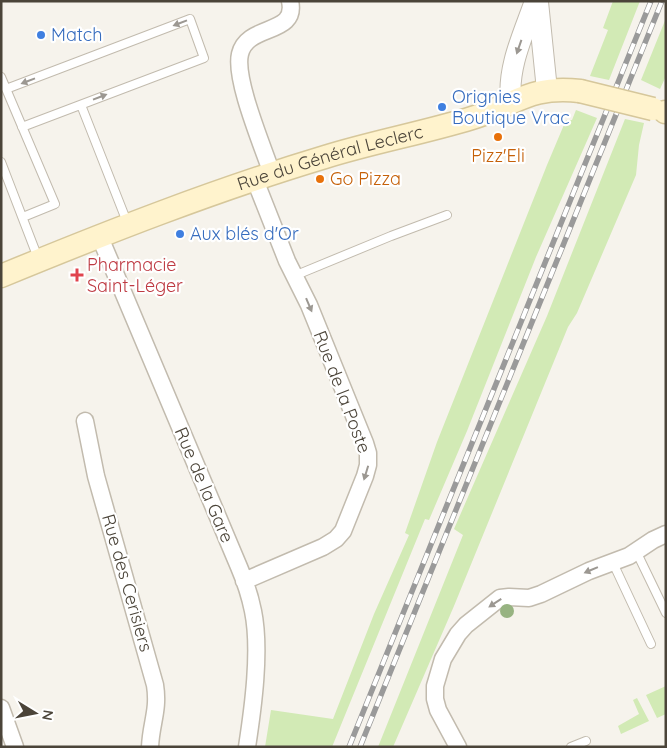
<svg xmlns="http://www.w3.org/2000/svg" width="667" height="748" font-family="Quicksand,sans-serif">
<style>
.green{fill:#d2eab5}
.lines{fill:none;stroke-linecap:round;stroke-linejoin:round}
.service-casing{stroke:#c2bbae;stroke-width:10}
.minor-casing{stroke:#c2bbae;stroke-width:19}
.tertiary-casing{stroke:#c2bbae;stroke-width:22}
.secondary-casing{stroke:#d6c79b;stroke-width:25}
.service{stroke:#fff;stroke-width:8}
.minor{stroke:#fff;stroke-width:16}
.tertiary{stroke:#fff;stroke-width:20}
.secondary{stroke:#fff3cd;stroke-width:22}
.rail-casing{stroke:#9a9a9a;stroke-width:5.5}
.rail{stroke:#fff;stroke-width:4;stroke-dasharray:11;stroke-linecap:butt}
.secondary-bridge-casing{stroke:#d6c79b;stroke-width:25;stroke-linecap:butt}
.secondary-bridge{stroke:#fff3cd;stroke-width:22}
.tree{fill:#97b381}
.oneway{fill:#9c9892}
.shop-dot{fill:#3f7fe0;stroke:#fff;stroke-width:2}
.food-dot{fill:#e8710a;stroke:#fff;stroke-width:2}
.health-dot{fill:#e0444e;stroke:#fff;stroke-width:2}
.labels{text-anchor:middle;stroke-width:4.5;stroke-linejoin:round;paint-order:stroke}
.shop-label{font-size:18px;fill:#366cbe;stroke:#fff;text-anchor:start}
.food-label{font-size:18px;fill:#c56008;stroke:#fff}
.street-label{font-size:18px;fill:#4b4439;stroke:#fff}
.health-label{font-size:18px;fill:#be3a42;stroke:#fff;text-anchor:start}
</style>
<rect width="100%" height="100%" fill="#f6f3ec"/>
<!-- green -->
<path class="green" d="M 613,1 L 640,1 L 609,80 L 590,76 L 608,30 L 603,28 Z
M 666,18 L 666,76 L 660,89 L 641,80 Z
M 576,110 L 597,118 L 536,257 L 467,431 L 429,520 L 425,519 L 332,747 L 265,747 L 271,710 L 333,719 L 374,614 L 409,535 L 405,533 L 437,442 L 547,165 L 566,120 L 572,120 Z
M 625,119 L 644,123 L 639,145 L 636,175 L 577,313 L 568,327 L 454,606 L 393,747 L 378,747 L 463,535 L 454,529 L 547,316 Z
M 666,686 L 666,714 L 657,718 L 646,695 Z
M 637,698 L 649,721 L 621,734 L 618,726 L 639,714 L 633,700 Z"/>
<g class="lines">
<defs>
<path id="service" d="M 1,77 L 55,204 L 23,217
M 6,89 L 190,19 L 204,58 L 22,127
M 81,105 L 127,222
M 1,162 L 38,258
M 294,276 L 391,236 L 447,215
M 636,551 L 666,613
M 613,563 L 651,644
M 571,747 L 586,741"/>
<path id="minor" d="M 272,174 C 263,147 234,79 240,54 C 247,23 298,36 290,1
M 99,235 L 239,567 C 245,581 250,596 253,611 C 261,650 253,708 247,747
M 85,421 L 96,476 L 155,685 C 159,710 151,723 150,747
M 244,581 L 323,547 L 336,539 L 343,531 L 365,476 L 368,465 L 368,453 L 365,443 L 309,305 L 287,261 L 255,180
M 1,708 L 15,747
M 458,747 L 438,710 L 435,699 L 435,686 L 443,659 L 458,634 L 466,625 L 500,598 L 509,597 L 529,598 L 541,594 L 589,571 L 629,556 L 653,540 L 666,534"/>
<path id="tertiary" d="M 538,2 L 547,90
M 511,101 C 507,67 524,33 535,1"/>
<g id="secondary">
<path d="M 665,112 L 666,112"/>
<path id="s1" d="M 1,276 C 108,232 215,190 325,157 C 373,142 423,133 472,118 C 515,105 530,85 580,91"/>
</g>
</defs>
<!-- service casing -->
<use href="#service" class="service-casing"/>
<!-- minor casing -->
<use href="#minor" class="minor-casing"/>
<!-- tertiary casing -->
<use href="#tertiary" class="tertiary-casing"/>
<!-- secondary casing -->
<use href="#secondary" class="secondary-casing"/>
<!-- service -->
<use href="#service" class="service"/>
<!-- minor -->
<use href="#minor" class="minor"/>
<!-- tertiary -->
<use href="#tertiary" class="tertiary"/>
<!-- secondary -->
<use href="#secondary" class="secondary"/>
<defs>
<path id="rail" d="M 349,747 L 651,1
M 360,747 L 662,1"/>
</defs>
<!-- rail casing -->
<use href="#rail" class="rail-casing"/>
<!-- rail -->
<use href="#rail" class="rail"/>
<defs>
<path id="secondary-bridge" d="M 580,91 L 653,109"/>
</defs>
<!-- secondary-bridge casing -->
<use href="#secondary-bridge" class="secondary-bridge-casing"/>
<!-- secondary-bridge -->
<use href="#secondary-bridge" class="secondary-bridge"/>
</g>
<!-- trees -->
<circle class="tree" cx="507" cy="611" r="7"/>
<!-- one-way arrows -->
<defs><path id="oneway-solid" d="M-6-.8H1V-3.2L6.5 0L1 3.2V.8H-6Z" transform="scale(1.25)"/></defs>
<g class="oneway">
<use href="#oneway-solid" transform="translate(180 23) rotate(159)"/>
<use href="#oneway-solid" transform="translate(519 47) rotate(109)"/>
<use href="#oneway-solid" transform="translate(28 81) rotate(159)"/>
<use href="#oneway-solid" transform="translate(100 97) rotate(-21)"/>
<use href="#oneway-solid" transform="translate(309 305) rotate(67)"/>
<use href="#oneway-solid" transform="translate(366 473) rotate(107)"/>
<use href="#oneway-solid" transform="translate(591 570) rotate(157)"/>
<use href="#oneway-solid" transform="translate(495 603) rotate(147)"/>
</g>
<!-- markers -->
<g class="shop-dot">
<circle cx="41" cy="35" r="5"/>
<circle cx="442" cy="107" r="5"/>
<circle cx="180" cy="234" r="5"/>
</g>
<g class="food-dot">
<circle cx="498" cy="137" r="5"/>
<circle cx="320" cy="179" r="5"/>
</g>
<path class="health-dot" d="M74.5 267.5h5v5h5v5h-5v5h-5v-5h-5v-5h5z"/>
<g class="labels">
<!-- shop labels -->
<g class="shop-label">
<text x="51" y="41">Match</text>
<text x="452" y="103">Orignies<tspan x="452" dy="21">Boutique Vrac</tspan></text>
<text x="190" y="240">Aux blés d'Or</text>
</g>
<!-- food labels -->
<g class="food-label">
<text x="498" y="162">Pizz'Eli</text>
<text x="330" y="185" text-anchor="start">Go Pizza</text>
</g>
<!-- street labels -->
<g class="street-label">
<text dy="6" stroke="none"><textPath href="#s1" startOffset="350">Rue du Général Leclerc</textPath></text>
<text transform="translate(342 392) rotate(69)" y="6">Rue de la Poste</text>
<text transform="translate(204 485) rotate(67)" y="6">Rue de la Gare</text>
<text transform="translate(127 583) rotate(74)" y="6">Rue des Cerisiers</text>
</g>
<!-- health labels -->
<g class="health-label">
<text x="87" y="271">Pharmacie<tspan x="87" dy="21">Saint-Léger</tspan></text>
</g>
</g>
<!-- border -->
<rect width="667" height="748" fill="none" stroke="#4b4439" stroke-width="5"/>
<!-- north arrow -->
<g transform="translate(35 713) rotate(100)" stroke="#ffffff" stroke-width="4" paint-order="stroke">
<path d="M0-4L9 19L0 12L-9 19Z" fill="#4b4439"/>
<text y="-8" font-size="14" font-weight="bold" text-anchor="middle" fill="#4b4439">N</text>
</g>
</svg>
